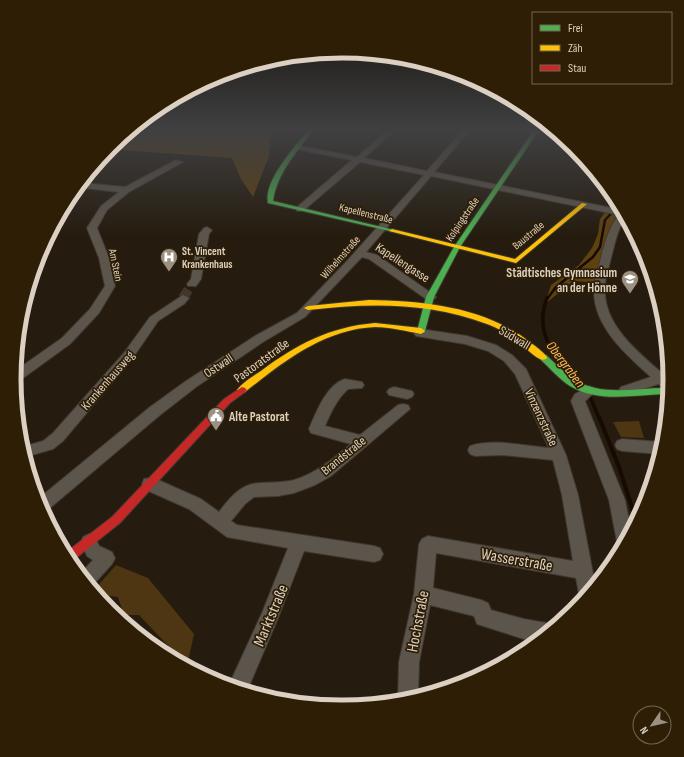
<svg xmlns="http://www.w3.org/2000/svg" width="684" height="757" font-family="'Sofia Sans Condensed',sans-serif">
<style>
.green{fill:#4d3611}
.forest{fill:#5e4111}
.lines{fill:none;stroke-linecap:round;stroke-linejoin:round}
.stream-far2{stroke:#160a01;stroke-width:2.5}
.stream-far1{stroke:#160a01;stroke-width:3.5}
.stream{stroke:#160a01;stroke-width:4}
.street-tunnel{stroke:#40372a;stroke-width:10;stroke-dasharray:10 5;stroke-linecap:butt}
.street-casing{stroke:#403830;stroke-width:2}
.fast-casing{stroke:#403830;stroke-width:2}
.slow-casing{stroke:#403830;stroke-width:2}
.jam-casing{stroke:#403830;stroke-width:2}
.street{fill:#5c554b;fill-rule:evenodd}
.fast{fill:#4caf50;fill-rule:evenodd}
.slow{fill:#ffc107;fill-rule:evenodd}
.jam{fill:#c62828;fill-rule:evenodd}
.labels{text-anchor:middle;stroke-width:3.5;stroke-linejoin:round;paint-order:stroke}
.far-street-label{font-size:11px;fill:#dbd0c2;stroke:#2e1e06}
.far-poi-label{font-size:11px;font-weight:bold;fill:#dbd0c2;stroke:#2e1e06;text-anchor:start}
.street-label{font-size:13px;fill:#dbd0c2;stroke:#2e1e06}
.poi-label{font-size:13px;font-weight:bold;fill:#dbd0c2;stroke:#2e1e06;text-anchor:end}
.water-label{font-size:14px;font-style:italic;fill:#fabc60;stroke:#2e1e06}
.near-street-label{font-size:16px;fill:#dbd0c2;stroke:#2e1e06}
.rim{fill:none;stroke:#dbd0c2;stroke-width:5}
</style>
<rect width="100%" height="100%" fill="#251c0f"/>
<!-- green -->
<path class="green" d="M 639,421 L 644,438 L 621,437 L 613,422 Z
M 116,565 L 148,578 L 194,634 L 187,666 L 174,659 L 173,651 L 139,615 L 124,615 L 118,597 L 103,595 L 100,599 L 94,590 Z"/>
<!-- forest -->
<path class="forest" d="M 130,130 L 271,130 L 269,156 L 253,197 L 241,179 L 232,158 L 108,149 Z
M 606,211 L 624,213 L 600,283 L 573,281 L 545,304 L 551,285 L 579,265 L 592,248 L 598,234 L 600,219 Z"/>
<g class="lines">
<!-- stream-far2 -->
<path class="stream-far2" d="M 547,299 L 556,287 L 593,257 L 600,247 L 605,220 L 619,205"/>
<!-- stream-far1 -->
<path class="stream-far1" d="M 547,298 C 535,330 550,350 570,373
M 589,394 L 599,418"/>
<!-- stream -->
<path class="stream" d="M 599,417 L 619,467 L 636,520"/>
<!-- street-tunnel -->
<path class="street-tunnel" d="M 183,298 L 192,284"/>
<defs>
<path id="street" d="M 388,130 L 395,130 L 364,158 L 427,171 L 463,130 L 470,130 L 434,172 L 622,210 L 626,217 C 617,229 615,244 611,258 C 609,267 605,277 605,287 C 602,327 644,357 670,380 L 669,391 L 658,384 L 626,395 L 621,393 L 619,390 L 621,387 L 651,377 C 626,355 593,326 594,290 C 594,278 599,267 601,257 C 605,242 609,227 619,215 L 431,176 L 366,252 L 377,255 L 434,295 L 436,297 L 434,299 L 426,299 L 369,259 L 362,257 L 305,317 L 263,342 L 196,387 L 160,415 L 44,513 L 38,499 L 150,407 L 186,381 L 255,336 L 297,313 L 347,261 L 424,175 L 360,162 L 303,211 L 297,211 L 297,207 L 352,160 L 295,149 L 295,145 L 357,157 Z
M 176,160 L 183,162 L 129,192 L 107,210 L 97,228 L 109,258 L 115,286 L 99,313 L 70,344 L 19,381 L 14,382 L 15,371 L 62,338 L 90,309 L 105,286 L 99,258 L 87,228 L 101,206 L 119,192 L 84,188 L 75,189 L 80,184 L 84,183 L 125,187 Z
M 207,227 L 212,230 L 209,234 L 201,279 L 196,286 L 188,286 L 187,284 L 191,279 L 199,234 L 204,228 Z
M 183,295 L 189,298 L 184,304 L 158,321 L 132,359 L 63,441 L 53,449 L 25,457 L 22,447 L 43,441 L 53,433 L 124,353 L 150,317 Z
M 420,329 L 467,336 L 496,345 L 512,355 L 526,369 L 566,455 L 578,495 L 595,584 L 582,600 L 579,594 L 576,578 L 436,553 L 433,588 L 481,600 L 488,603 L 491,610 L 524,619 L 547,623 L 554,627 L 537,641 L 524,639 L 477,624 L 474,616 L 430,605 L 419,662 L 418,696 L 398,701 L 399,662 L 414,594 L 419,544 L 422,539 L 428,536 L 573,561 L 562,495 L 553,460 L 502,455 L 475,456 L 470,454 L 468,450 L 470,446 C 494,438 524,446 549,448 L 515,374 L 504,361 L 488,351 L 465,344 L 416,336 L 414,333 L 416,330 Z
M 345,379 L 362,382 L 364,385 L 362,388 L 348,389 C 337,399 331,412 325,426 L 360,435 L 398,405 L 403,404 L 408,405 L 410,409 L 331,476 L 315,485 L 294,493 L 278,496 L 254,497 L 245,504 L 231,521 L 237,525 L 374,546 L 380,548 L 383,554 L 380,560 L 374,562 L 304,551 L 278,618 L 247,691 L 229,685 L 262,613 L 288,548 L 227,537 L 189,509 L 144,489 L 142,484 L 144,479 L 150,478 L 156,479 L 201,499 L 219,512 C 229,499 241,483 260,483 C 272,482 282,483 294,480 C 315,474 334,458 351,444 L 311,433 L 309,429 C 316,413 326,385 345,379 Z
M 589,386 L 594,388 L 596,391 L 585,401 L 625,500 L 631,530 L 621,548 L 617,542 L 609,500 L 571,401 L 575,394 Z
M 394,387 L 412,391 L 414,394 L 412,397 L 407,399 L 389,395 L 387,392 L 389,389 Z
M 622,439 L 662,442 L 664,443 L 660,454 L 622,451 L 617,449 L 615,445 L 617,441 Z
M 89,534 L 95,537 L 99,546 L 112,552 L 115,558 L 112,564 L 91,587 L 80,574 L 93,560 L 87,556 L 81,542 L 83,537 Z"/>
<path id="fast" d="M 308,130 L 313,130 C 297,152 277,173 273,201 L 394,230 L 394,232 L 268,203 C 263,181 295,147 308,130 Z
M 534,130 L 539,130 L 460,247 L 434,297 L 425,331 L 424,333 L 418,333 L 417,331 L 426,297 L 454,247 Z
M 543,354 L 546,355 C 556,364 565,374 577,381 C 604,397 639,387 669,388 L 668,394 C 636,394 600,404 570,386 C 559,379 550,368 540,359 L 539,357 Z"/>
<path id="slow" d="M 582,203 L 587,204 L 516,263 L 389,231 L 392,229 L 515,259 Z
M 369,300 C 425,301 486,307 531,343 C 537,347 543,352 547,357 L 546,359 C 543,360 543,360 540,359 C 531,355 524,345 516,340 C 508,334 496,327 487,324 C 427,302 370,303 308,310 L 304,308 L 308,306 Z
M 375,323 L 421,328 L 425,331 L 421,334 C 406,331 390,327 375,327 C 324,329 283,362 245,392 L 242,393 L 237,390 C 243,382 253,376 261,371 C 297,344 330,327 375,323 Z"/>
<path id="jam" d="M 242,387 L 245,388 L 247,390 L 245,392 L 230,403 L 120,523 L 71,562 L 65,553 L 112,517 L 224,399 Z"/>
</defs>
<!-- street casing -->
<use href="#street" class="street-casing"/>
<!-- fast casing -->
<use href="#fast" class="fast-casing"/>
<!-- slow casing -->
<use href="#slow" class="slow-casing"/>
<!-- jam casing -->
<use href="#jam" class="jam-casing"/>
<!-- street -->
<use href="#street" class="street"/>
<!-- fast -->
<use href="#fast" class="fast"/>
<!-- slow -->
<use href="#slow" class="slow"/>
<!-- jam -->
<use href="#jam" class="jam"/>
</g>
<!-- sky -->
<linearGradient id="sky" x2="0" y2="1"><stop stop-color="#140f08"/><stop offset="0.55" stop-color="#404042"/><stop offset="1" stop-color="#404042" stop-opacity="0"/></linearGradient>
<rect width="684" height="236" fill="url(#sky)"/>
<!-- icons -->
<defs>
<symbol id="hospital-pin" viewBox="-11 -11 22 30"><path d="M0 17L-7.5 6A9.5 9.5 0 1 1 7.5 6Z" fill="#9b9183" stroke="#2e1e06"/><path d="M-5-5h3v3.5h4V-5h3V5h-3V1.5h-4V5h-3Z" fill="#fff"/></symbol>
<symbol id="school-pin" viewBox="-11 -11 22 30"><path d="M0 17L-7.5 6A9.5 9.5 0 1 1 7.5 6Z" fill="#9b9183" stroke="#2e1e06"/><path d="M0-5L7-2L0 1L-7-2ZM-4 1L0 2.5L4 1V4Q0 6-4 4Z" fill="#fff"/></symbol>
<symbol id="civic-pin" viewBox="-11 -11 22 30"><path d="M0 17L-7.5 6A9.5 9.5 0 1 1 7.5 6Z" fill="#9b9183" stroke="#2e1e06"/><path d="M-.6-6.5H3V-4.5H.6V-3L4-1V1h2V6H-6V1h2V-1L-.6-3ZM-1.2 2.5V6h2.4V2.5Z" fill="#fff"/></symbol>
</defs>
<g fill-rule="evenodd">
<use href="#hospital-pin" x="159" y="247" width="20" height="27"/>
<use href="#school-pin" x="620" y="269" width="20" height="27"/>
<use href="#civic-pin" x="206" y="406" width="20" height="27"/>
</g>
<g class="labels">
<!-- far-street labels -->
<g class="far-street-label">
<text transform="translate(366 213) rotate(14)" y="4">Kapellenstraße</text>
<text transform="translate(462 219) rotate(-56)" y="4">Kolpingstraße</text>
<text transform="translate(528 235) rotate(-40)" y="4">Baustraße</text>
<text transform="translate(340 257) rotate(-48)" y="4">Wilhelmstraße</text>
<text transform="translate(116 265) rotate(78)" y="4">Am Stein</text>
</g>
<!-- far-poi labels -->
<g class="far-poi-label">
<text x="182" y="255">St. Vincent<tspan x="182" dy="13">Krankenhaus</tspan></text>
</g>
<!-- street labels -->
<g class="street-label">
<text transform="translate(403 262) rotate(33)" y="5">Kapellengasse</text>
<text transform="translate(515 337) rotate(31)" y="5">Südwall</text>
<text transform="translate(261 360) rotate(-36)" y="5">Pastoratstraße</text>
<text transform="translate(218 365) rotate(-34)" y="5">Ostwall</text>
<text transform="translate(107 380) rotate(-49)" y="5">Krankenhausweg</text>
<text transform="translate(542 417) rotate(65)" y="5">Vinzenzstraße</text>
<text transform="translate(343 455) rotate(-39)" y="5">Brandstraße</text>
</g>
<!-- poi labels -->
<g class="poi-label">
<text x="617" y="277">Städtisches Gymnasium<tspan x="617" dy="15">an der Hönne</tspan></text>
<text x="229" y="421" text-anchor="start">Alte Pastorat</text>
</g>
<!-- water labels -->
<g class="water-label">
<text transform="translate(566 364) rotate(53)" y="5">Obergraben</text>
</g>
<!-- near-street labels -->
<g class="near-street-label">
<text transform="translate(517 559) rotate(10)" y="6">Wasserstraße</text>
<text transform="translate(270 615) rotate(-67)" y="6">Marktstraße</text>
<text transform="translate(417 621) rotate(-79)" y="6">Hochstraße</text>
</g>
</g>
<!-- crop -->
<path d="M0 0H684V757H0ZM21 379a321 321 0 1 1 642 0a321 321 0 1 1-642 0Z" fill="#2e1e06" fill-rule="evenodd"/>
<path class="rim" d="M21 379a321 321 0 1 1 642 0a321 321 0 1 1-642 0Z"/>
<!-- legend -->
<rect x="532" y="12" width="140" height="72" fill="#2e1e06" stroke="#736551"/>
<rect x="540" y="25" width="20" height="6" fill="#4caf50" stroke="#736551"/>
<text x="568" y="32" font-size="12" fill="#dbd0c2">Frei</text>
<rect x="540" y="45" width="20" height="6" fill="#ffc107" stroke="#736551"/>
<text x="568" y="52" font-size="12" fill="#dbd0c2">Zäh</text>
<rect x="540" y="65" width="20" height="6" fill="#c62828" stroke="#736551"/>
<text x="568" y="72" font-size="12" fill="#dbd0c2">Stau</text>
<!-- north arrow -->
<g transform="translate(652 725) rotate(236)"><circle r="19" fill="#2e1e06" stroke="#736551"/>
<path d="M0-3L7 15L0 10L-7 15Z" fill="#9b9183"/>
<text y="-6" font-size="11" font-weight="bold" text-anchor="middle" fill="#dbd0c2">N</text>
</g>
</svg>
